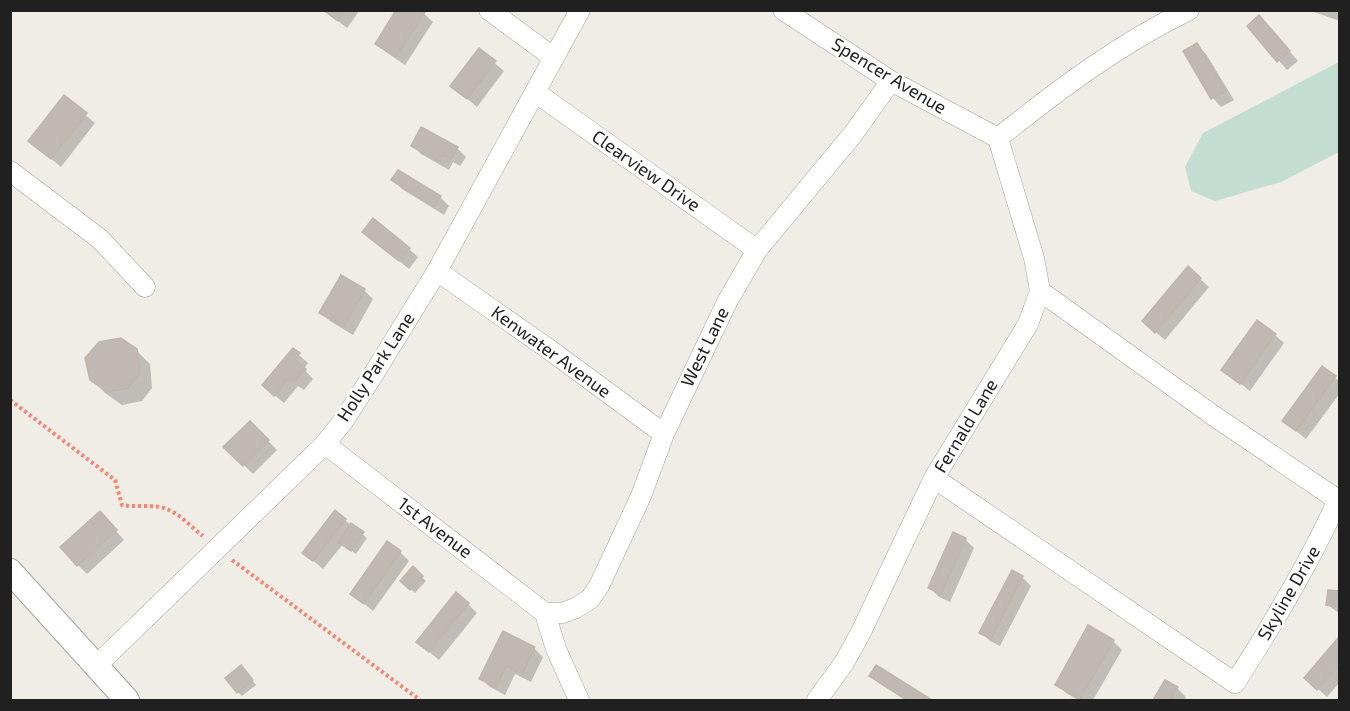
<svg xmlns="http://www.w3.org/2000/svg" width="1350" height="711" font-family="'Exo 2',sans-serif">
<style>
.wetland{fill:#c4ddd3}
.shadow{fill:#0003}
.building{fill:#c0b9b3;stroke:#c1b5a9;stroke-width:1.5}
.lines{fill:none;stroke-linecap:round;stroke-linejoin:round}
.minor-casing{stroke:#a4a4a4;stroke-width:21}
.tertiary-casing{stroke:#a4a4a4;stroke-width:26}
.path{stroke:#f38774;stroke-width:4;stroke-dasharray:3 3;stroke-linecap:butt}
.minor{stroke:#fff;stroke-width:20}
.tertiary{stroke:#fff;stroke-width:24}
.labels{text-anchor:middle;stroke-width:5;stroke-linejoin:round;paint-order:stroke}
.street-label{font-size:18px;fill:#202020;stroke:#fff}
</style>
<rect width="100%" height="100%" fill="#f0ede6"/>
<!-- wetland -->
<path class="wetland" d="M 1339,62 L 1339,152 L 1281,182 L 1215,201 L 1191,191 L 1185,167 L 1203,133 Z"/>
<!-- shadow -->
<path class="shadow" d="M 324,10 L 360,10 L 347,28 Z
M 398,10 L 420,10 L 433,22 L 405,65 L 386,52 L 377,43 Z
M 1308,10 L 1340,10 L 1340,21 Z
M 1249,26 L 1268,26 L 1298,61 L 1287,70 Z
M 1197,45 L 1206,54 L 1234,100 L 1221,107 L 1213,98 L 1185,52 Z
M 479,50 L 504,71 L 477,107 L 452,86 Z
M 64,97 L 95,123 L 61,167 L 30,141 Z
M 412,145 L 457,148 L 466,157 L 460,166 L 453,162 L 449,170 L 421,154 Z
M 393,180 L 440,197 L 449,206 L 444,215 L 402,189 Z
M 364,232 L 409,249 L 418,257 L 409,269 Z
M 342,277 L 364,290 L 373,299 L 353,335 L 330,321 L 321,312 Z
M 1200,279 L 1209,287 L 1165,340 L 1153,330 Z
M 1275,335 L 1284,343 L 1250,391 L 1223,370 Z
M 136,350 L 150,364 L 152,388 L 142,401 L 122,405 L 105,393 L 91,379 Z
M 293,350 L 308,363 L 304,369 L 313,379 L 304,390 L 298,386 L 284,403 L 273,394 Z
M 1323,368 L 1340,382 L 1340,393 L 1306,439 L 1284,421 Z
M 250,423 L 277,450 L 253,474 L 225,447 Z
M 335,512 L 367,538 L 356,554 L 343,544 L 323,569 L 304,553 Z
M 108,522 L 124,540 L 87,574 L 78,565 Z
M 965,539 L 974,548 L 950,602 L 939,597 L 930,588 Z
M 400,552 L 409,561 L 373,611 L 352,594 Z
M 413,568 L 426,581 L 415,593 L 402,581 Z
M 1013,572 L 1022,577 L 1031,586 L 1000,646 L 990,641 L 981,632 Z
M 1340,592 L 1340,614 L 1328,605 Z
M 468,604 L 477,613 L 439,660 L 427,650 Z
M 1339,639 L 1340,682 L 1327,697 L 1306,678 Z
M 1113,641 L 1122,650 L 1093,700 L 1078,700 L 1066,693 L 1057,684 Z
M 534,648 L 543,657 L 531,682 L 515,674 L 505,695 L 490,687 L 481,678 Z
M 877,667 L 930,700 L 905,700 L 880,684 L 871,676 Z
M 245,671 L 256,685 L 242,696 L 238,692 Z
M 1166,682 L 1177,688 L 1186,697 L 1184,700 L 1155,700 Z"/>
<!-- building -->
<path class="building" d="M 323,10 L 345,10 L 338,21 Z
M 396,10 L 425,12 L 396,57 L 375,44 Z
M 1259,15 L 1290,51 L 1277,62 L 1247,26 Z
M 1197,43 L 1226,91 L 1211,99 L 1183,51 Z
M 479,48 L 496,61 L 467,99 L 450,86 Z
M 64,95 L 87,113 L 51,159 L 28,141 Z
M 421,127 L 458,147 L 451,159 L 444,155 L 440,162 L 411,146 Z
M 398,170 L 441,196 L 434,207 L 391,180 Z
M 373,218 L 410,248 L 399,261 L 362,232 Z
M 1188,266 L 1201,278 L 1155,333 L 1142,321 Z
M 341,275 L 365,289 L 344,327 L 319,313 Z
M 1257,320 L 1276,334 L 1240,384 L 1221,370 Z
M 121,338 L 137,349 L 140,374 L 128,388 L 108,392 L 90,380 L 85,358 L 99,342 Z
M 293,348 L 300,353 L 295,360 L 306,369 L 294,382 L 289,378 L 274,396 L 262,385 Z
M 1322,366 L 1336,376 L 1296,431 L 1282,421 Z
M 250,421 L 269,440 L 243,466 L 223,447 Z
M 335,510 L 346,519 L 313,561 L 302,553 Z
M 100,511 L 117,530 L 77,566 L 60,547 Z
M 351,523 L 364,532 L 351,551 L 338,542 Z
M 953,532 L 966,538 L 941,594 L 928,588 Z
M 387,541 L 401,551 L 364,604 L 350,594 Z
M 413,566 L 423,576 L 410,590 L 400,581 Z
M 1012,570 L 1023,576 L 991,639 L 979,633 Z
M 1328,590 L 1340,591 L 1340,607 L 1326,605 Z
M 456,592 L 469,603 L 429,652 L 416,642 Z
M 1088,625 L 1114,640 L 1080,699 L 1055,685 Z
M 503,631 L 535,647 L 522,674 L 506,666 L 496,687 L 479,679 Z
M 1339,637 L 1340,664 L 1317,690 L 1304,678 Z
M 241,665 L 253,680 L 237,693 L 225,678 Z
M 876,665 L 932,700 L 908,700 L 869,676 Z
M 1165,680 L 1178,687 L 1170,700 L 1153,700 Z"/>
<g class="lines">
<defs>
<path id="minor" d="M 489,10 L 554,58
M 783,10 L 891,81 L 998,138
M 535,92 L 757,250
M 998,138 C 1058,90 1119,44 1189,10
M 10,171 L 100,239 L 145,287
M 437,271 L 550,350 L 664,434
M 325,444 L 545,613
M 934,478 L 1235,683 C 1273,624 1309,564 1338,500 L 1214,416 L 1040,291
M 545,613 L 562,613 L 576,608 L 590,599 L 599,586 L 641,496 L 664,434 L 727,302 L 757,250 L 853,134 L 891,81
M 545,613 L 556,649 L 579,700
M 97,665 L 325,444 L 344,420 L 373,375 L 437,271 L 580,10
M 817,700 L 844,663 L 861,632 L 934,478 L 1028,324 L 1040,291 L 1034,258 L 998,138"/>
<path id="tertiary" d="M 10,571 L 127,700"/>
</defs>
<!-- minor casing -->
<use href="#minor" class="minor-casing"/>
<!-- tertiary casing -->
<use href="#tertiary" class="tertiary-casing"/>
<!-- path -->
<path class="path" d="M 10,400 L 115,480 L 122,505 C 137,508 155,503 169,510 C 181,515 192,528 203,536
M 232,560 L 420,700"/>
<!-- minor -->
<use href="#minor" class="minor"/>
<!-- tertiary -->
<use href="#tertiary" class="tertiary"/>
</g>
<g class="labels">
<!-- street labels -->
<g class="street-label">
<text transform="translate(889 76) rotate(31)" y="6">Spencer Avenue</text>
<text transform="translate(646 171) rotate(35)" y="6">Clearview Drive</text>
<text transform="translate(705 347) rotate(-64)" y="6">West Lane</text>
<text transform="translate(551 352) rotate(36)" y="6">Kenwater Avenue</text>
<text transform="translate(376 367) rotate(-57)" y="6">Holly Park Lane</text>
<text transform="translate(966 426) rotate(-59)" y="6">Fernald Lane</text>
<text transform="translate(435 528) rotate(37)" y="6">1st Avenue</text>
<text transform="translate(1289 593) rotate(-60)" y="6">Skyline Drive</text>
</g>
</g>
<!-- border -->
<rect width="1350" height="711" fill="none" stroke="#202020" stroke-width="24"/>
</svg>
